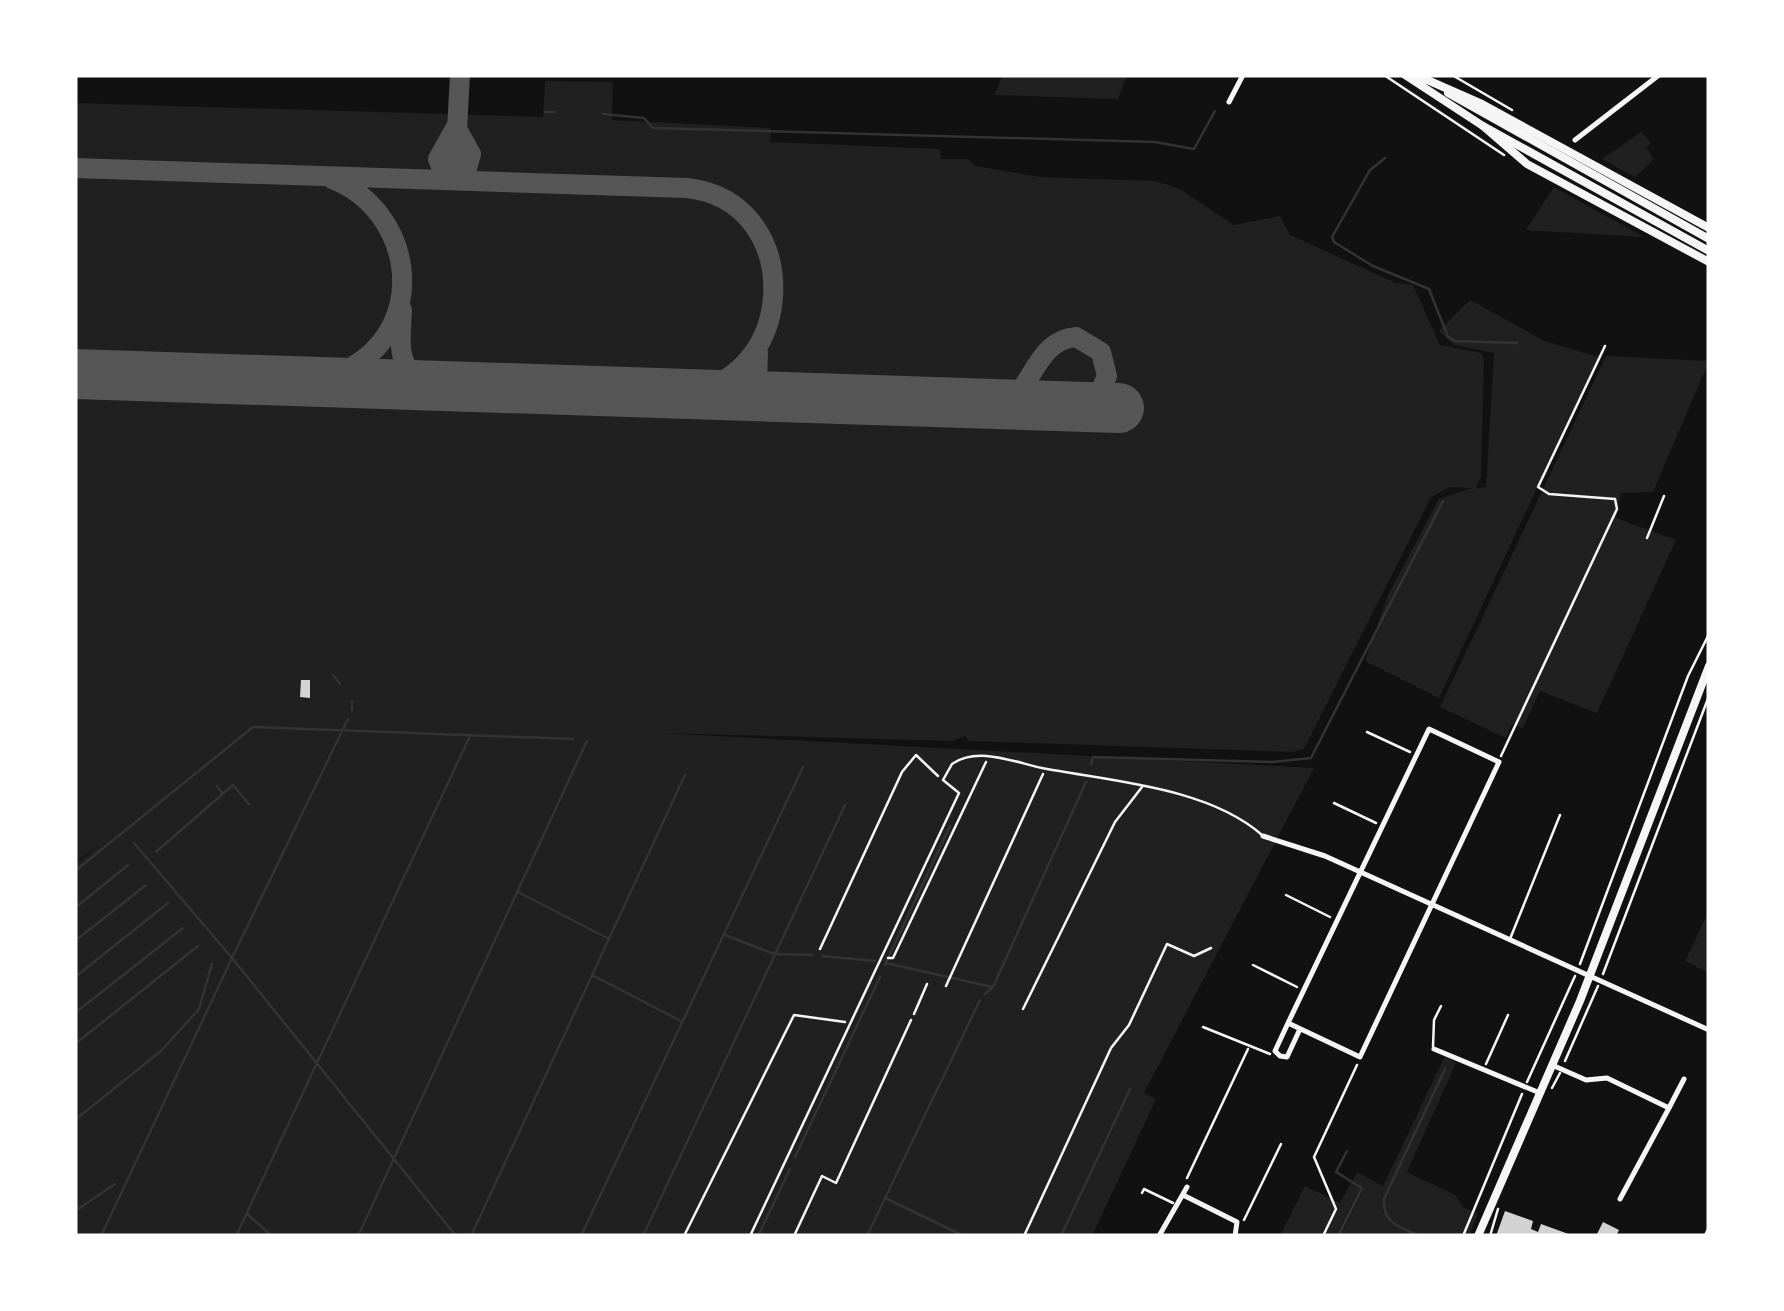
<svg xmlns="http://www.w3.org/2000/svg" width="1784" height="1311" font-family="Barlow,sans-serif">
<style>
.green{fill:#202020}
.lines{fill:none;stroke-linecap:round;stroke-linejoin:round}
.stream{stroke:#333;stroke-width:2.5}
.taxiway{stroke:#565656;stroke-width:20}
.runway{stroke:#565656;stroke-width:50}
.building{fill:#d3d3d3}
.path{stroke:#f5f5f5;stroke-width:2.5}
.service{stroke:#f5f5f5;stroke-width:2.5}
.minor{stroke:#f5f5f5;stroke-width:5}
.primary{stroke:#f5f5f5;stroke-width:8}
.trunk{stroke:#f5f5f5;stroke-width:8}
</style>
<rect width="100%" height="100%" fill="#111"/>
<!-- green -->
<path class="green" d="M 1003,75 L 1127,75 L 1118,99 L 994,95 Z
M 545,81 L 613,82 L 612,120 L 771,128 L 770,142 L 940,149 L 941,159 L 968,159 L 976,166 L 1040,177 L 1155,181 L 1180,189 L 1234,225 L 1280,216 L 1290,235 L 1396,283 L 1413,285 L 1440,345 L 1481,353 L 1484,359 L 1481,477 L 1475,489 L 1486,487 L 1494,353 L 1454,345 L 1439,331 L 1470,300 L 1545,341 L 1598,357 L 1439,698 L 1365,661 L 1388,595 L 1439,499 L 1472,488 L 1450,487 L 1431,497 L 1304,749 L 1291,752 L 969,741 L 965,736 L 952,741 L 660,733 L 1314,768 L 1144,1093 L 1156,1099 L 1092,1236 L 75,1236 L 75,865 L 101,843 L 75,863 L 75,103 L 543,117 Z
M 1641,132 L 1651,143 L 1646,148 L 1654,159 L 1635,177 L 1602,159 Z
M 1554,187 L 1644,237 L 1526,230 Z
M 1606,356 L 1709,361 L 1653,492 L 1621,493 L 1616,518 L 1676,540 L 1597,713 L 1540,691 L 1523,728 L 1512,724 L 1506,738 L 1440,707 Z
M 1709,911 L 1709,973 L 1685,961 Z
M 1445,1056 L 1456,1063 L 1407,1172 L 1455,1195 L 1463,1207 L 1478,1213 L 1469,1236 L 1280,1236 L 1305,1186 L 1340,1203 L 1357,1172 L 1383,1186 Z"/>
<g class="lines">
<!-- stream -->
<path class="stream" d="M 545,112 L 555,112
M 603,114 L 644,118 L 653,128 L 1155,142 L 1194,149 L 1215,111
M 1385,158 L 1370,170 L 1332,237 L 1334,242 L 1373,266 L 1429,289 L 1448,337 L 1455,341 L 1517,343
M 333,675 L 340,684
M 352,710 L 352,701
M 348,719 L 232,958 L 456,1236
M 1091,764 L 1093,757 L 1272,762 L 1311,758 L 1443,501
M 217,786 L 222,793
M 156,852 L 233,785 L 249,804
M 75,871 L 253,727 L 573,739
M 518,892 L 609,939
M 75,908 L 128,865
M 725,935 L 774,954 L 813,955
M 75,941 L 146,885
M 822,956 L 875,961
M 889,956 L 950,826
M 886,963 L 992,987
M 885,965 L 887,960
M 592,975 L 681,1021
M 75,977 L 168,903
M 985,994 L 993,987 L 1086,782
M 75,1013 L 183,928
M 75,1044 L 198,946
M 75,1120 L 161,1051 L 199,1009 L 212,964
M 795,1157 L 880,977
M 885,1198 L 964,1236
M 75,1211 L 115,1184
M 247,1214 L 272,1236
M 101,1236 L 232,958 L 134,843
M 236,1236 L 470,736
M 358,1236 L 587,741
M 471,1236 L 685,775
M 581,1236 L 803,767
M 643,1236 L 845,805
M 758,1236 L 790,1169
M 867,1236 L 980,1000
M 1061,1236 L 1130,1089
M 1282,1236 L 1282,1235
M 1338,1236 L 1362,1188 L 1336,1172 L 1347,1151
M 1420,1236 C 1401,1227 1382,1224 1384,1199 L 1445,1069"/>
<!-- taxiway -->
<path class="taxiway" d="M 460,75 L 455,167 L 466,180
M 75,168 L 687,188 C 806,201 800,384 681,393
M 446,180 L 438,159 L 456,127 L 471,154 L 464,180
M 402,310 C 400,347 395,376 437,386
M 758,352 L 757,381 C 777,420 812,402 846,399
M 291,381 C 311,380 332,378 350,368 C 431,323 412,210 332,179
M 989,403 L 1017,395 C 1035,373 1044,339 1076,337 L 1101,352 L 1107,376 L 1098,396 L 1070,406"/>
<!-- runway -->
<path class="runway" d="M 75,374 L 1119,408"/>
</g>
<!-- building -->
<path class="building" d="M 301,680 L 310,680 L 310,698 L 300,697 Z
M 1505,1211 L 1533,1221 L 1531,1229 L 1538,1232 L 1541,1224 L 1574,1236 L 1496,1236 Z
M 1603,1222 L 1619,1230 L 1616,1236 L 1596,1236 Z"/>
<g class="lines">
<!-- path -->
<path class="path" d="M 1384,75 L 1504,155
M 1452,75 L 1512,110
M 1647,538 L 1664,496
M 1367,732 L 1410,752
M 1501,756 L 1617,509 L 1615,499 L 1549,494 L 1538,487 L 1605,346
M 1334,803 L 1376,823
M 1286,895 L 1330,917
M 820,949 L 902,772 L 916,755 L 938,776
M 888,958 L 893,958 L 986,762
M 1580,964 L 1688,676 L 1709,634
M 1253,965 L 1297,987
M 1603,974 L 1709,696
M 946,986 L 1043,774
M 1203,1027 L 1270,1054
M 1565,1061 L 1598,986
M 1486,1064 L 1508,1015
M 1527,1082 L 1575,976
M 1552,1088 L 1560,1073
M 1187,1178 L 1248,1049
M 1142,1193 L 1144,1189 L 1173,1203
M 1244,1220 L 1281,1144
M 684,1236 L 794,1015 L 845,1022
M 794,1236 L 822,1176 L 836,1183 L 911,1020
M 1024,1236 L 1111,1048 L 1129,1025 L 1167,944 L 1194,956 L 1211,948
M 1323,1236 L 1336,1209 L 1314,1157 L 1357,1065
M 1463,1236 L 1522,1094
M 1490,1236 L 1498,1209"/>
<!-- service -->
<path class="service" d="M 1510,939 L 1560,815
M 1023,1009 L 1115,822 L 1142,787
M 914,1014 L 927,984
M 1433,1047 L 1434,1020 L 1441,1006
M 750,1236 L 959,793 L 943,780 L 952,764 C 977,746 1014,762 1042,768 C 1109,781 1208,787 1262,835"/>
<!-- minor -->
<path class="minor" d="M 1229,102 L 1243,75
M 1575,140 L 1659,75
M 1429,729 L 1499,762 L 1360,1057 L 1288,1023 Z
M 1263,836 L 1325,856 L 1709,1030
M 1288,1023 L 1275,1051 L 1280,1056 L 1287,1057 L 1300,1029
M 1434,1049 L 1540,1093
M 1552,1065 L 1586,1080 L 1607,1078 L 1669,1108 L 1620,1199
M 1669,1108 L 1684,1079
M 1185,1196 L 1237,1222 L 1235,1236
M 1159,1236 L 1187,1187
M 1706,1236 L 1709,1230"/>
<!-- primary -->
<path class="primary" d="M 1405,75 L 1483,126 L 1527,164 L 1709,262
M 1416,75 L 1482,104 L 1709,228
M 1478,1236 L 1580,1001 L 1709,666"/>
<!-- trunk -->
<path class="trunk" d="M 1448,93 L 1709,239
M 1483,126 L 1709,251"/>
</g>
<!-- border -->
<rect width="1784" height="1311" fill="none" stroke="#ffffff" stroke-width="155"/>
</svg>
